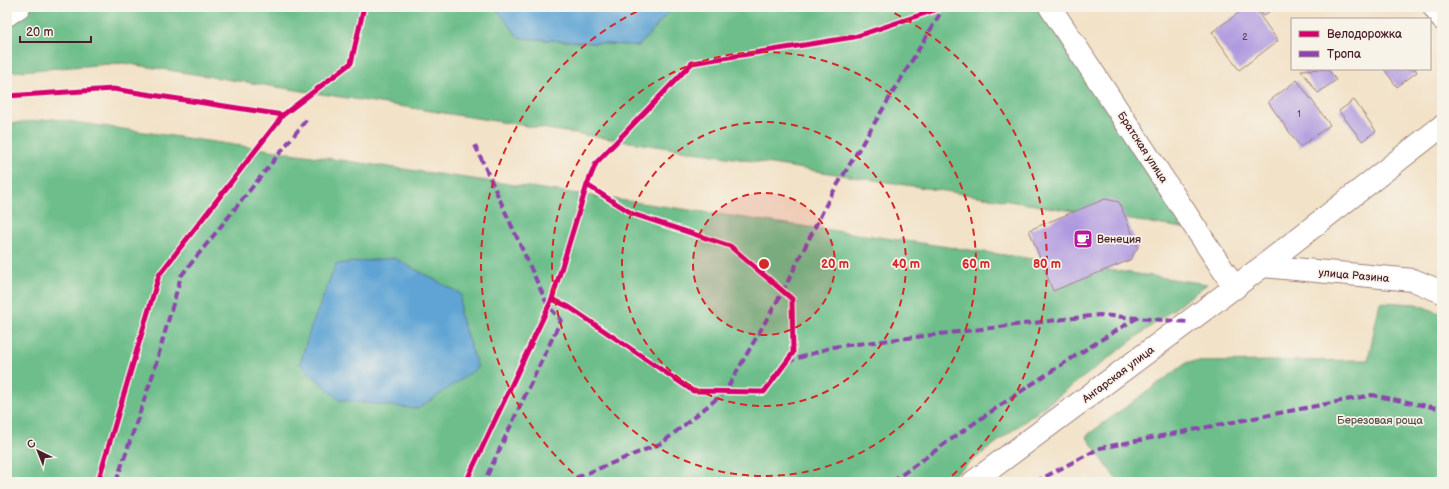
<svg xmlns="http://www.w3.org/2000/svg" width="1449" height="489" font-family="'Balsamiq Sans',sans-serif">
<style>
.forest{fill:#6dbe8a;stroke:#5c6e5a;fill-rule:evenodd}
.water{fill:#5fa4d4;stroke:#546280}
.building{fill:#af9ae0}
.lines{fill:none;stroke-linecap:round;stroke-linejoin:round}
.minor-casing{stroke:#9e807a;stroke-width:24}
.minor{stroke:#fff;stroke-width:22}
.quiet{stroke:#8e44ad;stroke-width:4;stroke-dasharray:8 4;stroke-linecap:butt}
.cycleway-casing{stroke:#f7f3e8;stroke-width:8}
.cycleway{stroke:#d6006c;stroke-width:5}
.ring{fill:none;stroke:#d62828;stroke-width:2;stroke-dasharray:7 5}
.labels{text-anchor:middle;stroke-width:3.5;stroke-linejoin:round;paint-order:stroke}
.number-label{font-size:9px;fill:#633e58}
.street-label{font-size:11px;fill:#4a1f2b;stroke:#f7f3e8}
.poi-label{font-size:11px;fill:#4a1f2b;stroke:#f7f3e8;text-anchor:start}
.park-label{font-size:11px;fill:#594f49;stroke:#f7f3e8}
.centre{fill:#d62828;stroke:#f7f3e8;stroke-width:2}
.ring-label{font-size:12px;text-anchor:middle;font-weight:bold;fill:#d62828;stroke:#f7f3e8;stroke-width:3.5;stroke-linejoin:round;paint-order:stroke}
</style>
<rect width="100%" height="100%" fill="#f7f3e8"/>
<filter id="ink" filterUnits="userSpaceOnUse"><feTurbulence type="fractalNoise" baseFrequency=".025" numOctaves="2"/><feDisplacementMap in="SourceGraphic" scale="8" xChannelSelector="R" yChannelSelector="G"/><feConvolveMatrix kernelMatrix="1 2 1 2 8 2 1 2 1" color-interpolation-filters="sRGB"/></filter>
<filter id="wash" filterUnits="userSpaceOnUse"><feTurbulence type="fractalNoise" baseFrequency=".012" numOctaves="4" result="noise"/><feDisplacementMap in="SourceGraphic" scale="16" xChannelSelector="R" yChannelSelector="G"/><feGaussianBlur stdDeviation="0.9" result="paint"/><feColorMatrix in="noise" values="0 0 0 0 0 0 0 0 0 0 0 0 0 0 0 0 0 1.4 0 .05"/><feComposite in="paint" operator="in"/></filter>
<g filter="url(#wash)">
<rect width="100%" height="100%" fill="#f2e2c8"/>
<!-- forest -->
<path class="forest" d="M 27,7 L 495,7 L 519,38 L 639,46 L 673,7 L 1039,7 L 1195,230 L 123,63 L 7,72 L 7,21 Z
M 53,119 L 1207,284 L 944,482 L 7,482 L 7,124 ZM 394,258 L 460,294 L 460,315 Z
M 1380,302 L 1416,304 L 1442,314 L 1442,482 L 1118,482 L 1086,436 L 1188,362 L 1368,360 Z"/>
<!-- water -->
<path class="water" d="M 495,7 L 673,7 L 639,46 L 519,38 Z
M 394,258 L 461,294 L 460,315 L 478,368 L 418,409 L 339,400 L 300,364 L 310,330 L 336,264 Z"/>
<g id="blocks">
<!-- building -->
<path class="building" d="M 1247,7 L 1254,7 L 1278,41 L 1239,70 L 1212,32 Z
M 1257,7 L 1276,7 L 1263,16 Z
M 1328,69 L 1336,80 L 1318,93 L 1301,70 Z
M 1384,69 L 1415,69 L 1417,72 L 1397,87 Z
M 1297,80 L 1330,125 L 1300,147 L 1268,102 Z
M 1354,100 L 1376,131 L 1362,141 L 1339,111 Z
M 1105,199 L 1119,202 L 1138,247 L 1130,260 L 1053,291 L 1029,230 Z"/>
</g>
</g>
<g filter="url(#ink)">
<use href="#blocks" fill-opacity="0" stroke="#9e807a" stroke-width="1"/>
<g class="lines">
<defs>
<path id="minor" d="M 1050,7 L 1235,288
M 1434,7 L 1442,19
M 7,15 L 19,7
M 1263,266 L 1413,280 L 1442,292
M 973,482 L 1263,266 L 1442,126"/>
</defs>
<!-- minor casing -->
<use href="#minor" class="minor-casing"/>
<!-- minor -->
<use href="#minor" class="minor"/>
<!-- quiet -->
<path class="quiet" d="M 475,145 L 548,306 L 561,320 L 484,482
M 787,362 L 832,347 L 1099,315 L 1188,322
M 116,482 L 153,374 L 181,276 L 307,119
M 565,482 L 662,443 L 725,392 L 783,291 L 829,199 L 944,7
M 892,482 C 971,424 1053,368 1137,318
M 1035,482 L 1100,448 L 1372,395 L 1442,409"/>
<defs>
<path id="cycleway" d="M 7,96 L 113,89 L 283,115
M 552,299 L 569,307 L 693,391 L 764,392 L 793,353 L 792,299 L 730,246 L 633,214 L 587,185
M 98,482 L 159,275 L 283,115 L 351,63 L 364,7
M 466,482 L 552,299 L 587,185 L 596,163 L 692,63 L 854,37 L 944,7"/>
</defs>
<!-- cycleway casing -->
<use href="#cycleway" class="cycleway-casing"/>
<!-- cycleway -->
<use href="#cycleway" class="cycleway"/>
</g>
</g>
<!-- distance rings -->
<circle cx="764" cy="264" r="71" fill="#d62828" fill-opacity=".12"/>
<g class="ring">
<circle cx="764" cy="264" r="71"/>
<circle cx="764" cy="264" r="142"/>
<circle cx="764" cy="264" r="212"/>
<path d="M582 481A283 283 0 0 1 644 8M884 8A283 283 0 0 1 946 481"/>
</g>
<!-- icons -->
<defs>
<symbol id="cafe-square" viewBox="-11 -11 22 22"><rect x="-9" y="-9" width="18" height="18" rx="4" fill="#b5179e" stroke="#f7f3e8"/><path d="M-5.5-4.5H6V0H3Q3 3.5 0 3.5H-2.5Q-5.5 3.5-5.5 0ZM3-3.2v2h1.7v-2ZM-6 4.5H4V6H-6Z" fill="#fff"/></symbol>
</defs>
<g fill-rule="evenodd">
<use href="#cafe-square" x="1072" y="228" width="22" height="22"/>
</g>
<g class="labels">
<!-- number labels -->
<g class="number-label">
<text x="1245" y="40">2</text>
<text x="1299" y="117">1</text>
</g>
<!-- street labels -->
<g class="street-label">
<text transform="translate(1143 147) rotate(57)" y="4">Братская улица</text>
<text transform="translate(1354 275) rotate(5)" y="4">улица Разина</text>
<text transform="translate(1118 374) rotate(-37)" y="4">Ангарская улица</text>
</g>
<!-- poi labels -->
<g class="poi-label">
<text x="1097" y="243">Венеция</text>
</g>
<!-- park labels -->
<g class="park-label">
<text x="1380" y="424">Березовая роща</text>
</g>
</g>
<circle cx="764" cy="264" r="6" class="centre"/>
<g class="ring-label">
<text x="835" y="268">20 m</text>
<text x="906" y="268">40 m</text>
<text x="976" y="268">60 m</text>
<text x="1047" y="268">80 m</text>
</g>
<!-- margin -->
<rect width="1449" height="489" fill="none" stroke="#f7f3e8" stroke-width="24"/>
<!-- legend -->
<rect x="1291" y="18" width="140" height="52" fill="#f7f3e8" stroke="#b29e9c"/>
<rect x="1299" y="31" width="20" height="6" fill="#d6006c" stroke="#b29e9c"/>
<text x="1327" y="38" font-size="12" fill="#4a1f2b">Велодорожка</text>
<rect x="1299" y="51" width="20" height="6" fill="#8e44ad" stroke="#b29e9c"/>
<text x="1327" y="58" font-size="12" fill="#4a1f2b">Тропа</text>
<!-- north arrow -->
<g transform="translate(38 451) rotate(317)" stroke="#f7f3e8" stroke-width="3" paint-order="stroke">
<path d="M0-3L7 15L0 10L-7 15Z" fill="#4a1f2b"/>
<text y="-6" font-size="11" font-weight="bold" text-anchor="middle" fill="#4a1f2b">С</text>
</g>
<!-- scale -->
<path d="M20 36v6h71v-6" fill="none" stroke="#4a1f2b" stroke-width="2"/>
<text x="26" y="36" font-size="12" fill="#4a1f2b" stroke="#f7f3e8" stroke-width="3" paint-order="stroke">20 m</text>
</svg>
